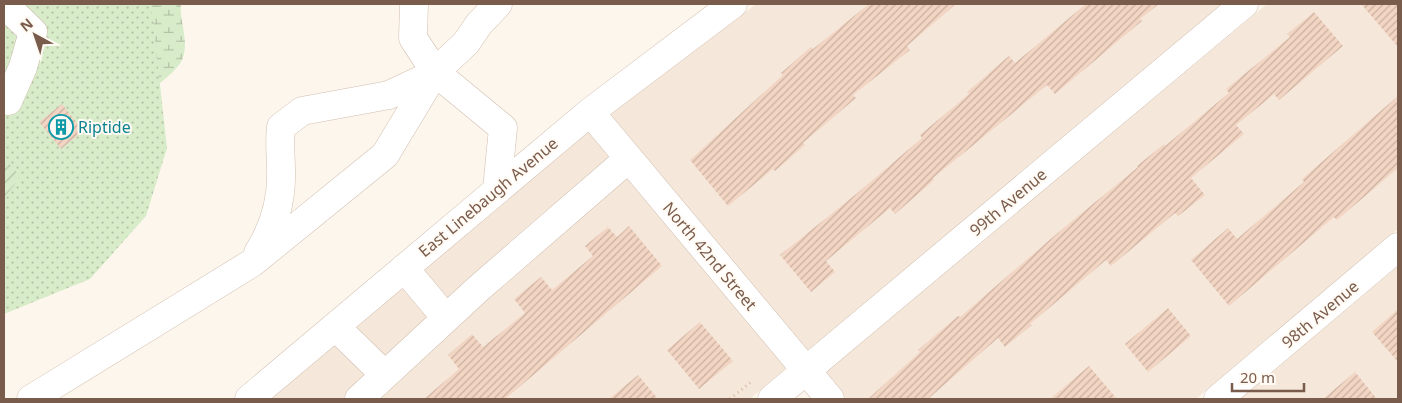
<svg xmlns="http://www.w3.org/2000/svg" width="1402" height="403" font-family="'Noto Sans',sans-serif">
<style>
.residential{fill:#f5e8da}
.wetland{fill:url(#wetland-marsh)}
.park{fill:url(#park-dots)}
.garden{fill:url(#garden-furrows)}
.building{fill:url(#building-hatch)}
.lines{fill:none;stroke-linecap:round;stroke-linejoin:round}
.minor-casing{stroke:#d1beb0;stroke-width:29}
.path{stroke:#d9b8a5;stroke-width:3;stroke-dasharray:1 4;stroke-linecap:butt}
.minor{stroke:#fff;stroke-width:28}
.labels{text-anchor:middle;stroke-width:4;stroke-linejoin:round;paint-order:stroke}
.culture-label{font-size:16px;fill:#0d838f;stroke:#fffaf3;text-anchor:start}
.street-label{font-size:16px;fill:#7a5c4d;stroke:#fffaf3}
</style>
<defs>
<pattern id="wetland-marsh" width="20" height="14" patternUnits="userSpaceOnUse" patternTransform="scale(1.25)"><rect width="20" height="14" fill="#d8ecc9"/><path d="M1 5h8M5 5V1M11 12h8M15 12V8" fill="none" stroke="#b4c2a5"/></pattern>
<pattern id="park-dots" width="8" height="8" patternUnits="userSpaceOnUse" patternTransform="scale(1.25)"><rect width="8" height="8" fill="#d8ecc9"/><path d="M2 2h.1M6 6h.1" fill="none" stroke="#b4c2a5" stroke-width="1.8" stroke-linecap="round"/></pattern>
<pattern id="garden-furrows" width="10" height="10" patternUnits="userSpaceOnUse" patternTransform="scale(1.25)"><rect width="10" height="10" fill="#d8ecc9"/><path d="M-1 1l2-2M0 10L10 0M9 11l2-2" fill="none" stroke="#b4c2a5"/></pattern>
<pattern id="building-hatch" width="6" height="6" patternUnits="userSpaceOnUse" patternTransform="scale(1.25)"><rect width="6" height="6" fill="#f3d5c3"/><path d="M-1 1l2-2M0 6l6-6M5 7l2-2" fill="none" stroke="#cab0a1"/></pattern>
</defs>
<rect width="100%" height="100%" fill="#fdf6ec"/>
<!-- residential -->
<path class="residential" d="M 756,4 L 1223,4 L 806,352 L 609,115 Z
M 1267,4 L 1398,4 L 1398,229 L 1196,399 L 846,399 L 824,374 Z
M 589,131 L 786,368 L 750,399 L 271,399 Z
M 1398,266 L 1398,399 L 1240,399 Z"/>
<!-- wetland -->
<path class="wetland" d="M 67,4 L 181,4 C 179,22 191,44 181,62 C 176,70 166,78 159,84 Z"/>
<!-- park -->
<path class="park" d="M 4,4 L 152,4 L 152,12 L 167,148 L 146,216 L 90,279 L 4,314 Z"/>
<!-- garden -->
<path class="garden" d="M 7,161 L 19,175 C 17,184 10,190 4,197 L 4,162 Z"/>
<!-- building -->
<path class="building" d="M 869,4 L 956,4 L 907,46 L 910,50 L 853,95 L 856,98 L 803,143 L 805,145 L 775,171 L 773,169 L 728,206 L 690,160 L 783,75 L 781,73 L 811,47 L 813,49 Z
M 1086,4 L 1159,4 L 1140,19 L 1142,21 L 1055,94 L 1047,85 L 933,178 L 934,180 L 895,214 L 890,208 L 826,261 L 835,272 L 811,292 L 780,255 L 855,195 L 922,138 L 920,135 L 969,94 L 967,92 L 1009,56 L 1015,63 Z
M 1361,4 L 1398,4 L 1398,47 Z
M 1314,12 L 1343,46 L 1279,100 L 1274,94 L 1236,125 L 1244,134 L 1191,178 L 1205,195 L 1178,216 L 1175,213 L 1111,266 L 1106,260 L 1030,324 L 1032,325 L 1005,347 L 998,338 L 928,399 L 868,399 L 920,352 L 918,350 L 958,316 L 960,317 L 1060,231 L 1138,167 L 1137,166 L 1164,144 L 1165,146 L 1229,93 L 1226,89 L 1290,37 L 1287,34 Z
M 1398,96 L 1398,168 L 1337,220 L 1334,217 L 1229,306 L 1191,260 L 1228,228 L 1237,239 L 1304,182 L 1302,179 Z
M 62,104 L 83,131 L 61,149 L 39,122 Z
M 629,226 L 662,266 L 505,399 L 424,399 L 459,369 L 448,355 L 472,334 L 483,347 L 525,313 L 514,299 L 541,277 L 552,290 L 593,256 L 585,246 L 608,227 L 617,237 Z
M 1168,308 L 1191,336 L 1148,372 L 1125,344 Z
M 1398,309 L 1398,362 L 1372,332 Z
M 700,322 L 733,361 L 699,389 L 667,350 Z
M 1089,366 L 1117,399 L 1050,399 Z
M 1355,372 L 1377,399 L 1323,399 Z
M 638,375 L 658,399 L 609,399 Z"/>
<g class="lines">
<defs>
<path id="minor" d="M 4,4 L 33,32 L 23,67 L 8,101
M 414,4 L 413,38 L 435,72 L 503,128 L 497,189
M 590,112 L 830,399
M 258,253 C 273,229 282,200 281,171 C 281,155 279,142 281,127 L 302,111 L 389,95 L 421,80 L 435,72 L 466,43 L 479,24 L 498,4
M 404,268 L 446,318
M 338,324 L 345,336 L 385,375
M 31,399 L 252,263 L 385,155 L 435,72
M 249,399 L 590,112 L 733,4
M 359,399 L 479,288 L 628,159
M 772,399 L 1244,4
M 1218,399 L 1398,247"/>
</defs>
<!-- minor casing -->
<use href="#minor" class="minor-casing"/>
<!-- path -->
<path class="path" d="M 730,399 L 751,382"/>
<!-- minor -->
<use href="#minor" class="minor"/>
</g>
<!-- icons -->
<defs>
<symbol id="building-ring" viewBox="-11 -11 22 22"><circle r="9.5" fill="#fffaf3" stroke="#0f9aa8" stroke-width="1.5"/><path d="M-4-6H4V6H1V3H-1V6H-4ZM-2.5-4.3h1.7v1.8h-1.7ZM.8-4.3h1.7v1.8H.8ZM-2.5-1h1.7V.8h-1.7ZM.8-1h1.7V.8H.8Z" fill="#0f9aa8"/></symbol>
</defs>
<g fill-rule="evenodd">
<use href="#building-ring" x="47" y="113" width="28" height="28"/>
</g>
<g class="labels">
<!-- culture labels -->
<g class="culture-label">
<text x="78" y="133">Riptide</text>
</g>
<!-- street labels -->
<g class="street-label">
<text transform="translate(488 197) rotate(-40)" y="6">East Linebaugh Avenue</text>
<text transform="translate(1008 202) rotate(-40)" y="6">99th Avenue</text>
<text transform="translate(710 256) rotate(50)" y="6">North 42nd Street</text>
<text transform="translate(1320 314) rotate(-40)" y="6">98th Avenue</text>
</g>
</g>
<!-- border -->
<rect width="1402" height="403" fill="none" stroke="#7a5c4d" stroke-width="10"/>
<!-- north arrow -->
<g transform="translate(35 35) rotate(320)" stroke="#fffaf3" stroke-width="4" paint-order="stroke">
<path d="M0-4L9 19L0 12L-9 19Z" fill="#7a5c4d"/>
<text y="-8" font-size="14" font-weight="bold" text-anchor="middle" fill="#7a5c4d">N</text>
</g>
<!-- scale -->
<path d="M1232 383v8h72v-8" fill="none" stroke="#7a5c4d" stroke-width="2.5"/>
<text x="1240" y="383" font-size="15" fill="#7a5c4d" stroke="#fffaf3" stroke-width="4" paint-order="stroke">20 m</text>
</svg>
